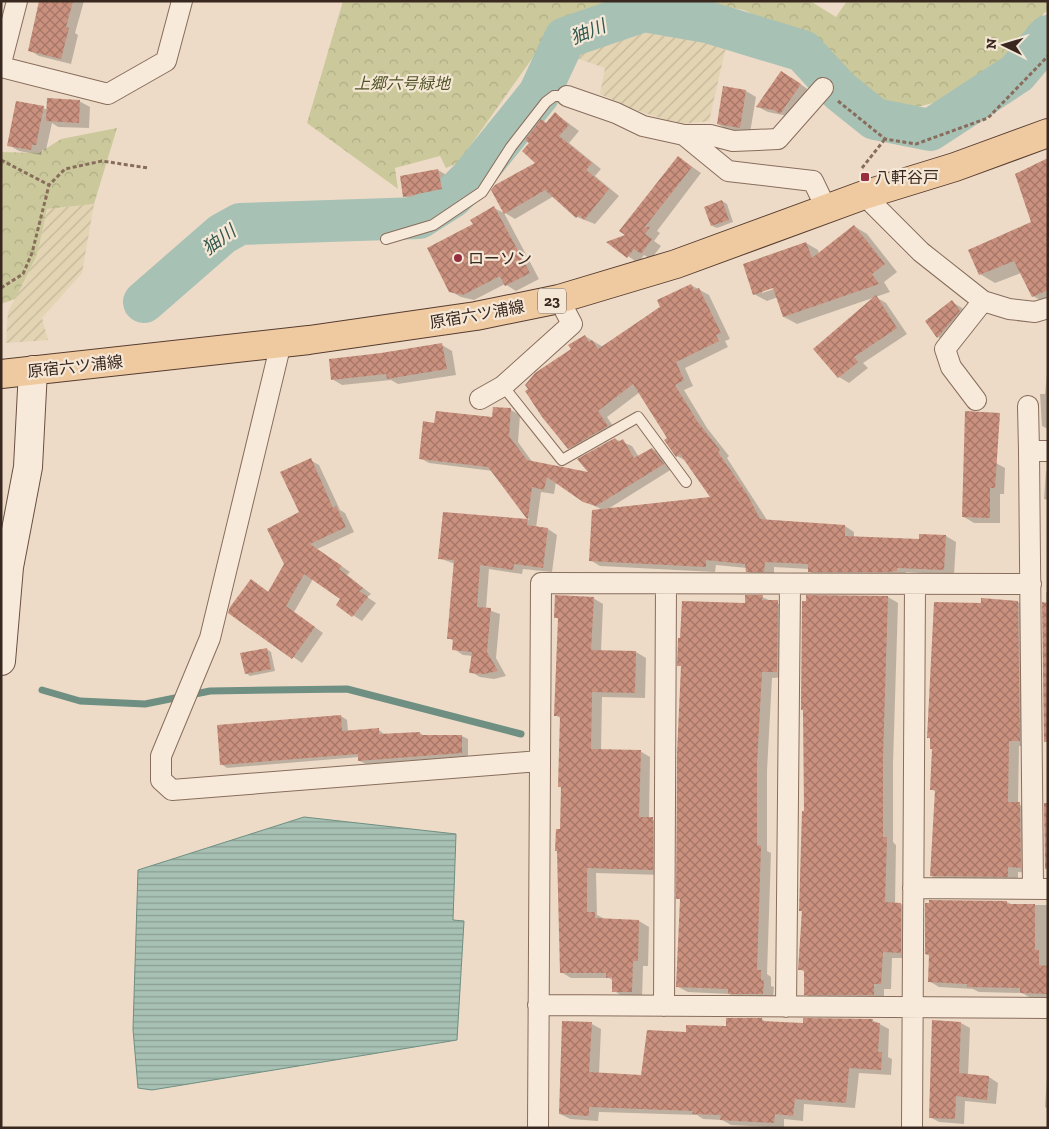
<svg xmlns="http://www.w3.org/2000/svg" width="1049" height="1129" font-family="'Zilla Slab','Noto Sans JP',serif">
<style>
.farmland{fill:url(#farmland-furrows)}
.forest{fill:url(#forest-crowns)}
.water{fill:url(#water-rules);stroke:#6e8f82}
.shadow{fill:#0003;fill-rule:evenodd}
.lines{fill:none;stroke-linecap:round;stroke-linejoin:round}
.stream{stroke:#6e8f82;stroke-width:7}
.river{stroke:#a8c1b5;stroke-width:42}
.building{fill:url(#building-cross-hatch)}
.lane-casing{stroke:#886d5c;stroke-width:12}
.street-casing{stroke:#886d5c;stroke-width:22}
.secondary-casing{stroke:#6a4e40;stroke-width:30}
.primary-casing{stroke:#563c30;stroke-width:30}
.path{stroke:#886d5c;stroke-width:3;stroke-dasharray:4 2.5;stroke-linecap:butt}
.lane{stroke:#f8eada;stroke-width:10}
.street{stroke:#f8eada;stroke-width:20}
.secondary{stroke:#f8eada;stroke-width:28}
.primary{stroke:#efc9a0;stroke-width:28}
.poi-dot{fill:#962e40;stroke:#f5e7d6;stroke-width:2}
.labels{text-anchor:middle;stroke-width:4.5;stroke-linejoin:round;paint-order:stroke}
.shield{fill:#f5e7d6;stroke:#716157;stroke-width:1}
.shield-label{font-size:15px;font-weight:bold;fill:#392820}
.park-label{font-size:16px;font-style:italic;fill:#515527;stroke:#f5e7d6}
.poi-label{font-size:16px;fill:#392820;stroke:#f5e7d6;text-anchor:start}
.street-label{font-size:16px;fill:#392820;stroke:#f5e7d6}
.water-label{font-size:18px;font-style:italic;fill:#30584f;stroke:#f5e7d6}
</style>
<defs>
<pattern id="farmland-furrows" width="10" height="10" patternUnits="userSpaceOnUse" patternTransform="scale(1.25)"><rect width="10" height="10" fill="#e3d4b4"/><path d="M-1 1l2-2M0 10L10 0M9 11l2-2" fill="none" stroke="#c4b69a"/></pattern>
<pattern id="forest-crowns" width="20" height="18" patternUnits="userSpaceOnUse" patternTransform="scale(1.25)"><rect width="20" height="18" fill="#cbc99b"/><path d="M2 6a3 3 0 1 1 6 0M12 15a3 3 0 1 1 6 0" fill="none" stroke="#afad85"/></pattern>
<pattern id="water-rules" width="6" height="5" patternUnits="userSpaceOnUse" patternTransform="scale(1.25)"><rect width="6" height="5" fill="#a8c1b5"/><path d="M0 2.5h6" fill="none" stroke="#8a9d93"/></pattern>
<pattern id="building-cross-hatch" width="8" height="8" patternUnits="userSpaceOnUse" patternTransform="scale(1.25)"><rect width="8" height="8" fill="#ca917e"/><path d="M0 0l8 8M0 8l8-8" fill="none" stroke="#a57667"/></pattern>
</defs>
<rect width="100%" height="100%" fill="#eddbc7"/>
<!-- farmland -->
<path class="farmland" d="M 667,23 L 728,38 L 709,121 L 682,124 L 669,121 L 633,109 L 600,94 L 605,68 L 570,56 L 571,52 L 607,35 L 632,35 Z
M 94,204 L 82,273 L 42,318 L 48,340 L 6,343 L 8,312 L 37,255 L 47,209 Z"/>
<!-- forest -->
<path class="forest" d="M 343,1 L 620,1 L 556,25 L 458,163 L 446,168 L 440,156 L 395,168 L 398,189 L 307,123 Z
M 687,1 L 810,1 L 836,17 L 847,1 L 1048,1 L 1048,9 L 990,71 L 945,100 L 901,111 L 860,85 L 813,44 L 744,10 Z
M 117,128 L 94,204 L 47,209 L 37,255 L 15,299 L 1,304 L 1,152 L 39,153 L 61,139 Z"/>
<!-- water -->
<path class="water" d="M 304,817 L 456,834 L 453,920 L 464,921 L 457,1040 L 152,1090 L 138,1088 L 133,1029 L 138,870 Z"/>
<!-- shadow -->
<path class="shadow" d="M 40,1 L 84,1 L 75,33 L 78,35 L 71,64 L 39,56 L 29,50 Z
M 792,78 L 810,91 L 791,119 L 783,115 L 768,112 L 758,107 Z
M 724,87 L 746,91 L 756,97 L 750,133 L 728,130 L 718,124 Z
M 79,101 L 90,107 L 89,128 L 58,127 L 52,123 L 46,150 L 42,150 L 41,155 L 19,151 L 9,145 L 43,108 L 48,110 Z
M 556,114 L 579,131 L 569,143 L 601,169 L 595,176 L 619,196 L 595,224 L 577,217 L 554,196 L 515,219 L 505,213 L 537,163 L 547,124 Z
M 678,157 L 701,173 L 657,231 L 660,233 L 654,241 L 661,246 L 651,259 L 644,255 L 638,263 L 608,242 L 627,236 Z
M 1048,160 L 1048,305 L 1033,296 L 1021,273 L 995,283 L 980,274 L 1032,223 Z
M 438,170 L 448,176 L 452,195 L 414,202 L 404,196 Z
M 722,201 L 727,204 L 733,222 L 717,228 L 712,226 Z
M 494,208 L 504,213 L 539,279 L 516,291 L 505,284 L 474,300 L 461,297 L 450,291 L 474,225 Z
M 854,226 L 867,234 L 897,272 L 884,282 L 890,292 L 797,324 L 784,317 L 778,297 L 767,301 L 754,294 L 806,243 L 818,250 L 819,254 ZM 779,285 L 780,287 L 762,293 L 762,291 Z
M 691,285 L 709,295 L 730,339 L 725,341 L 728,347 L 685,368 L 693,386 L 684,390 L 707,428 L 729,456 L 727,458 L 767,520 L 845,526 L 854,532 L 854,538 L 920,540 L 946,536 L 956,542 L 954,575 L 906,572 L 906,576 L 819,577 L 809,571 L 809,569 L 774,567 L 774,576 L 757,576 L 747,571 L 747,568 L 716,565 L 715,572 L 600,566 L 590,560 L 603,510 L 584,501 L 556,482 L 554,494 L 541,492 L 536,528 L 548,529 L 557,535 L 552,572 L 523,569 L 522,574 L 489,569 L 486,609 L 500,614 L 496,658 L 506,676 L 494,679 L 480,677 L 471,672 L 473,656 L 463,655 L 454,649 L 454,641 L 448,638 L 455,564 L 439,558 L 444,513 L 529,520 L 493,471 L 429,463 L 420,458 L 435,424 L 493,419 L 511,410 L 520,415 L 518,442 L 533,463 L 591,474 L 615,439 L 632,446 L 639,457 L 652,449 L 661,454 L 672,469 L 608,509 L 713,498 L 686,461 L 677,456 L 669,438 L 640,392 L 607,417 L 617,432 L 579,453 L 569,448 L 572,349 L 585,336 L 603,347 Z
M 876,297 L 886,303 L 907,334 L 863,363 L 868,368 L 849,383 L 839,377 Z
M 952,302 L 962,308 L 969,317 L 948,343 L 938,337 Z
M 442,345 L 452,351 L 456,375 L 398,384 L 391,380 L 342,385 L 332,379 L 381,355 Z
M 1047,373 L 1048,373 L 1048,429 L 1042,426 L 1040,394 L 1045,394 Z
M 310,460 L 319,465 L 340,510 L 345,513 L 354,532 L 317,549 L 350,572 L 347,575 L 371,594 L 367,597 L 376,603 L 362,621 L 337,605 L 342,598 L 313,579 L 294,612 L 323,633 L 302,663 L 230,613 L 251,580 L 269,592 L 286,564 L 301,513 Z
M 994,462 L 1005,468 L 1004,494 L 1000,494 L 1000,523 L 974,523 L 964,517 Z
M 1046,471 L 1048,471 L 1048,500 L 1044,499 Z
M 1046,592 L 1048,592 L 1048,743 L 1045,741 Z
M 762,597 L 788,608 L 787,677 L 772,678 L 767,771 L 767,851 L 771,853 L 767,974 L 771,977 L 771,986 L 774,987 L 773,1000 L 739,999 L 729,994 L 688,992 L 678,987 L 681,900 L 678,898 L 682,667 L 679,665 L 746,604 Z
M 888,597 L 898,603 L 893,764 L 893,842 L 896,845 L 895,904 L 901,904 L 911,910 L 911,958 L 892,958 L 891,989 L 884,989 L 884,1000 L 815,1000 L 805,994 L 806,973 L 800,969 L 805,812 Z
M 593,598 L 603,604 L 601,651 L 636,652 L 646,658 L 645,698 L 602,697 L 601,750 L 640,751 L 650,757 L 649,818 L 663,824 L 662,875 L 596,873 L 597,915 L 605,919 L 639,921 L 649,927 L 648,966 L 643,966 L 642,998 L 624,997 L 614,991 L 614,981 L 609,978 L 571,978 L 561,972 L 562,788 L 560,787 L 562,719 L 555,715 L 559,619 L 555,617 Z
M 982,599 L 1018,602 L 1028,608 L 1029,746 L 1019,746 L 1018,804 L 1030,809 L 1030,873 L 1018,872 L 1018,882 L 941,881 L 931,876 L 936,792 L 931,789 Z
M 267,649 L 271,652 L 275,671 L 250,676 L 246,673 Z
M 341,716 L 347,720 L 348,731 L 378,729 L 385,735 L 420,733 L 426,737 L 462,736 L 468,739 L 468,756 L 366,764 L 360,761 L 359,757 L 227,768 L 221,764 Z
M 1007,902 L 1013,905 L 1048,905 L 1048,999 L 1031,998 L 1022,993 L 979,992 L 973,989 L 939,987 L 929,981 L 930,956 L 926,954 Z
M 762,1019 L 767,1023 L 805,1024 L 872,1020 L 889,1029 L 888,1057 L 892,1059 L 891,1075 L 859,1073 L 855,1108 L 804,1104 L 803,1121 L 784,1119 L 784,1128 L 731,1125 L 722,1120 L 703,1119 L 697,1115 L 599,1112 L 598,1121 L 570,1119 L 560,1114 L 592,1024 L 601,1029 L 599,1074 L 642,1076 L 687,1033 Z
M 933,1022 L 961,1023 L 970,1028 L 968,1075 L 989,1077 L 998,1083 L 996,1104 L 965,1101 L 964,1124 L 939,1122 L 930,1117 Z
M 1048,1063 L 1048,1109 L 1045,1107 Z"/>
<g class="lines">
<!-- stream -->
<path class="stream" d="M 42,690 L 80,701 L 145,704 L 210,691 L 347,689 L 521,734"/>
<!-- river -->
<path class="river" d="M 144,302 L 222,234 L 240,224 L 419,218 L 452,197 L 472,177 L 539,94 L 565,38 L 644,11 L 707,22 L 803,51 L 840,91 L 875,119 L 930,130 L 1017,73 L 1048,36"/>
</g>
<!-- building -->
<path class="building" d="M 39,1 L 73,1 L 66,27 L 69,28 L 61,59 L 28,51 Z
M 781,71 L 801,84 L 780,114 L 774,110 L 756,107 Z
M 723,86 L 746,90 L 740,128 L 717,124 Z
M 47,98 L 80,100 L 79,123 L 46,121 Z
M 16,101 L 44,106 L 36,145 L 32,145 L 31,150 L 7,146 Z
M 555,112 L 569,125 L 559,136 L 592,163 L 586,170 L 609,189 L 584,220 L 579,215 L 576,218 L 545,190 L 504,214 L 491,190 L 495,185 L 535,163 L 522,151 L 529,143 L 525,140 L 541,119 L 546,123 Z
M 678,156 L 692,167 L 644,228 L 651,226 L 645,234 L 652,239 L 641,254 L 634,249 L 627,258 L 606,242 L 625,235 L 619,231 Z
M 1048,158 L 1048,290 L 1032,297 L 1014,261 L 979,275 L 968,250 L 1031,222 L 1015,174 Z
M 438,169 L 442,189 L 403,197 L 400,176 Z
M 722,200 L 729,220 L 711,226 L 704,207 Z
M 494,206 L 530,273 L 505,286 L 500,276 L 463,295 L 449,292 L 427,248 L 473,224 L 470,220 Z
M 854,225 L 885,264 L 872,274 L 879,284 L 783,317 L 773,288 L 753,295 L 743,264 L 806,242 L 812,258 Z
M 691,284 L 694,290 L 699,288 L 721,333 L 716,335 L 719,341 L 676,362 L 684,380 L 675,385 L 697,421 L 720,450 L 718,452 L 747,494 L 760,519 L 845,525 L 845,536 L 919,539 L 919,534 L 946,535 L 944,570 L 897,568 L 897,571 L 888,572 L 808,572 L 808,564 L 765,562 L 764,572 L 746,572 L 745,564 L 706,560 L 706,567 L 589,561 L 592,510 L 710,497 L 680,454 L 676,457 L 664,440 L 667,438 L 633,384 L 598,411 L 608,426 L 568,449 L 542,417 L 525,391 L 528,389 L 525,385 L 535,373 L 571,349 L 568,345 L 585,335 L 589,342 L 592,340 L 598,349 L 660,307 L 657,300 Z
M 876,295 L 897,328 L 854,357 L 858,362 L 838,378 L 813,349 Z
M 952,300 L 960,311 L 937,338 L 925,321 Z
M 442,343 L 447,369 L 387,379 L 386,374 L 331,380 L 329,359 L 381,353 Z
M 493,407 L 511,408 L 509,436 L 527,460 L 588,472 L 577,459 L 615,438 L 618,442 L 623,439 L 634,458 L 652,448 L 664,464 L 596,506 L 583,502 L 547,477 L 544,490 L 532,487 L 527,525 L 548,528 L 543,568 L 514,564 L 513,570 L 480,565 L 477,607 L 491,608 L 487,652 L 498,671 L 484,674 L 469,673 L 472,652 L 452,650 L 453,639 L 447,639 L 454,560 L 438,559 L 443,512 L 527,519 L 488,467 L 419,459 L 423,421 L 434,423 L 436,411 L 492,417 Z
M 965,411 L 1000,413 L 995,488 L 990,488 L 990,518 L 962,517 Z
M 311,458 L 333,508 L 336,506 L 346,527 L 310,544 L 342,566 L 339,569 L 363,588 L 359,591 L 368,597 L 352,617 L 336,605 L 340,599 L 304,574 L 286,606 L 315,627 L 292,659 L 228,613 L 230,607 L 251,579 L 268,592 L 284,564 L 267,529 L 299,512 L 280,472 Z
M 555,595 L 594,597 L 591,650 L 636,651 L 635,693 L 592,692 L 591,749 L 641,750 L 639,817 L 653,817 L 653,870 L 587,868 L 587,912 L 595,912 L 595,918 L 639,920 L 638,961 L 633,961 L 632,992 L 612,992 L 612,977 L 606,978 L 606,973 L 560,973 L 557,851 L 555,851 L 556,829 L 560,829 L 561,787 L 558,787 L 560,716 L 554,716 L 558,618 L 554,618 Z
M 745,595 L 763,595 L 762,600 L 778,600 L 777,672 L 762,672 L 757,764 L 757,845 L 761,846 L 757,970 L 761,970 L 761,980 L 764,980 L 763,994 L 728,994 L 728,989 L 676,987 L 680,899 L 676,899 L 677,753 L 681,666 L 677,666 L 678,638 L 680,638 L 682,601 L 745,603 Z
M 806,595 L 888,596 L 883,757 L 883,837 L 887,837 L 885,902 L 901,903 L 901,953 L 883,952 L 881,984 L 874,984 L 874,995 L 804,995 L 804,970 L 798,970 L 802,911 L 799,911 L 802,811 L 804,811 L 803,710 L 801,710 L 802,601 L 806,601 Z
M 981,598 L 1018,601 L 1020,741 L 1009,741 L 1008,802 L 1020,802 L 1021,868 L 1008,867 L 1008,877 L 930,876 L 935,790 L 930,790 L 932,749 L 930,749 L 930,738 L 927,738 L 934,602 L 981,603 Z
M 1042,602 L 1048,603 L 1048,742 L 1044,742 Z
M 267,648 L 271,669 L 245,674 L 240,653 Z
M 341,715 L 342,731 L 379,728 L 379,734 L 420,732 L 420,735 L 462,735 L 462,753 L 358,761 L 358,754 L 220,765 L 217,725 Z
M 1044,803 L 1048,803 L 1048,869 L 1045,869 Z
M 929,900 L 1007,901 L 1007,904 L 1035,904 L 1035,950 L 1039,950 L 1039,965 L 1048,966 L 1048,994 L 1020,993 L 1020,988 L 967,987 L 967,984 L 928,982 L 929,955 L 925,954 L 925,903 L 929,903 Z
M 726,1018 L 762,1018 L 762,1021 L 803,1023 L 803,1018 L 873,1019 L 872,1022 L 880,1023 L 878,1052 L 882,1052 L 881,1070 L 849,1068 L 846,1103 L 795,1099 L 793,1116 L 775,1114 L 774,1123 L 720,1120 L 721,1115 L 692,1114 L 693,1111 L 589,1107 L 589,1116 L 559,1114 L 562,1021 L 592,1022 L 589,1072 L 641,1075 L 647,1030 L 686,1032 L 686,1025 L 726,1026 Z
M 932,1020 L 961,1022 L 959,1073 L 989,1076 L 987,1100 L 956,1096 L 955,1119 L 929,1118 Z"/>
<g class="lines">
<defs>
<path id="lane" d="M 386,239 L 433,225 L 482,192 L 511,147 L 546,102 L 554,96 L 567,96
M 503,386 L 562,460 L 638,417 L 686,482"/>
<path id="street" d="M 1,63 L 17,1
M 1,67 L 108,94 L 166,61 L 182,1
M 567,96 L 616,113 L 643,126 L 684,135 L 710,135 L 733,141 L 778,139 L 823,88
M 684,135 L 728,171 L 813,181 L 827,210
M 864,195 L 921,252 L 983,301 L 1009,309 L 1035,312 L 1048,308
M 281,343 L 210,638 L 161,756 L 161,780 L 172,790 L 540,761
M 480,399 L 503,386 L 572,324 L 559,299
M 976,400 L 951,367 L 945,349 L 983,301
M 1028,406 L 1029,451
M 913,888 L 1048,889
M 1033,889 L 1029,451 L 1048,451
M 538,1005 L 1048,1008
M 664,1006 L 666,584
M 786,1007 L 790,584
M 538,1128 L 541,583 L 1031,584
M 912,1128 L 915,584"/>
<path id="secondary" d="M 1,661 L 9,567 L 28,467 L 33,370"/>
<path id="primary" d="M 1,374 L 309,340 L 476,316 L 559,299 L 676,264 L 864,195 L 955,167 L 1048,133"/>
</defs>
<!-- lane casing -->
<use href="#lane" class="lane-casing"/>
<!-- street casing -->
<use href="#street" class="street-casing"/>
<!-- secondary casing -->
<use href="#secondary" class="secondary-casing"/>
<!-- primary casing -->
<use href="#primary" class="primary-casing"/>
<!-- path -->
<path class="path" d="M 838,101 L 885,139 L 916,144 L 988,118 L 1048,56
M 1,160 L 49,185
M 862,168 L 885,139
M 1,288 L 23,274 L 32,253 L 49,185 L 65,169 L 102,161 L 148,168"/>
<!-- lane -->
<use href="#lane" class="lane"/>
<!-- street -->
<use href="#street" class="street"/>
<!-- secondary -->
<use href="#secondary" class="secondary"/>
<!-- primary -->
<use href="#primary" class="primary"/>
</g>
<!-- markers -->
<g class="poi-dot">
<rect x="860" y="172" width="10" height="10" rx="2.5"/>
<circle cx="458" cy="258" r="5"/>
</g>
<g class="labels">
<!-- shield labels -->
<rect class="shield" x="538" y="288.5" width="28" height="25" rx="4"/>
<g class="shield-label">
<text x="552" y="306">23</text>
</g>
<!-- park labels -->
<g class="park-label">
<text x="402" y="89">上郷六号緑地</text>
</g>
<!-- poi labels -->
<g class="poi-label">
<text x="875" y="183">八軒谷戸</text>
<text x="468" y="264">ローソン</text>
</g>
<!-- street labels -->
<g class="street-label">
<text transform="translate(477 314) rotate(-10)" y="6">原宿六ツ浦線</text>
<text transform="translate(75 366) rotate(-6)" y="6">原宿六ツ浦線</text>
</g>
<!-- water labels -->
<g class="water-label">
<text transform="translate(588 32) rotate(-22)" y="6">㹨川</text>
<text transform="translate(219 240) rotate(-36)" y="6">㹨川</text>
</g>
</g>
<!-- border -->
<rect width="1049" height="1129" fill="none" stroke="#392820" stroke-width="5"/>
<!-- north arrow -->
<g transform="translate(1004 45) rotate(275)" stroke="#f5e7d6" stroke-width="4" paint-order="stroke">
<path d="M0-4L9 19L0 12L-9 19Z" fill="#392820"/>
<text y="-8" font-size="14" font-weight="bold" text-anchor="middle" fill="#392820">N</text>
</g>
</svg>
